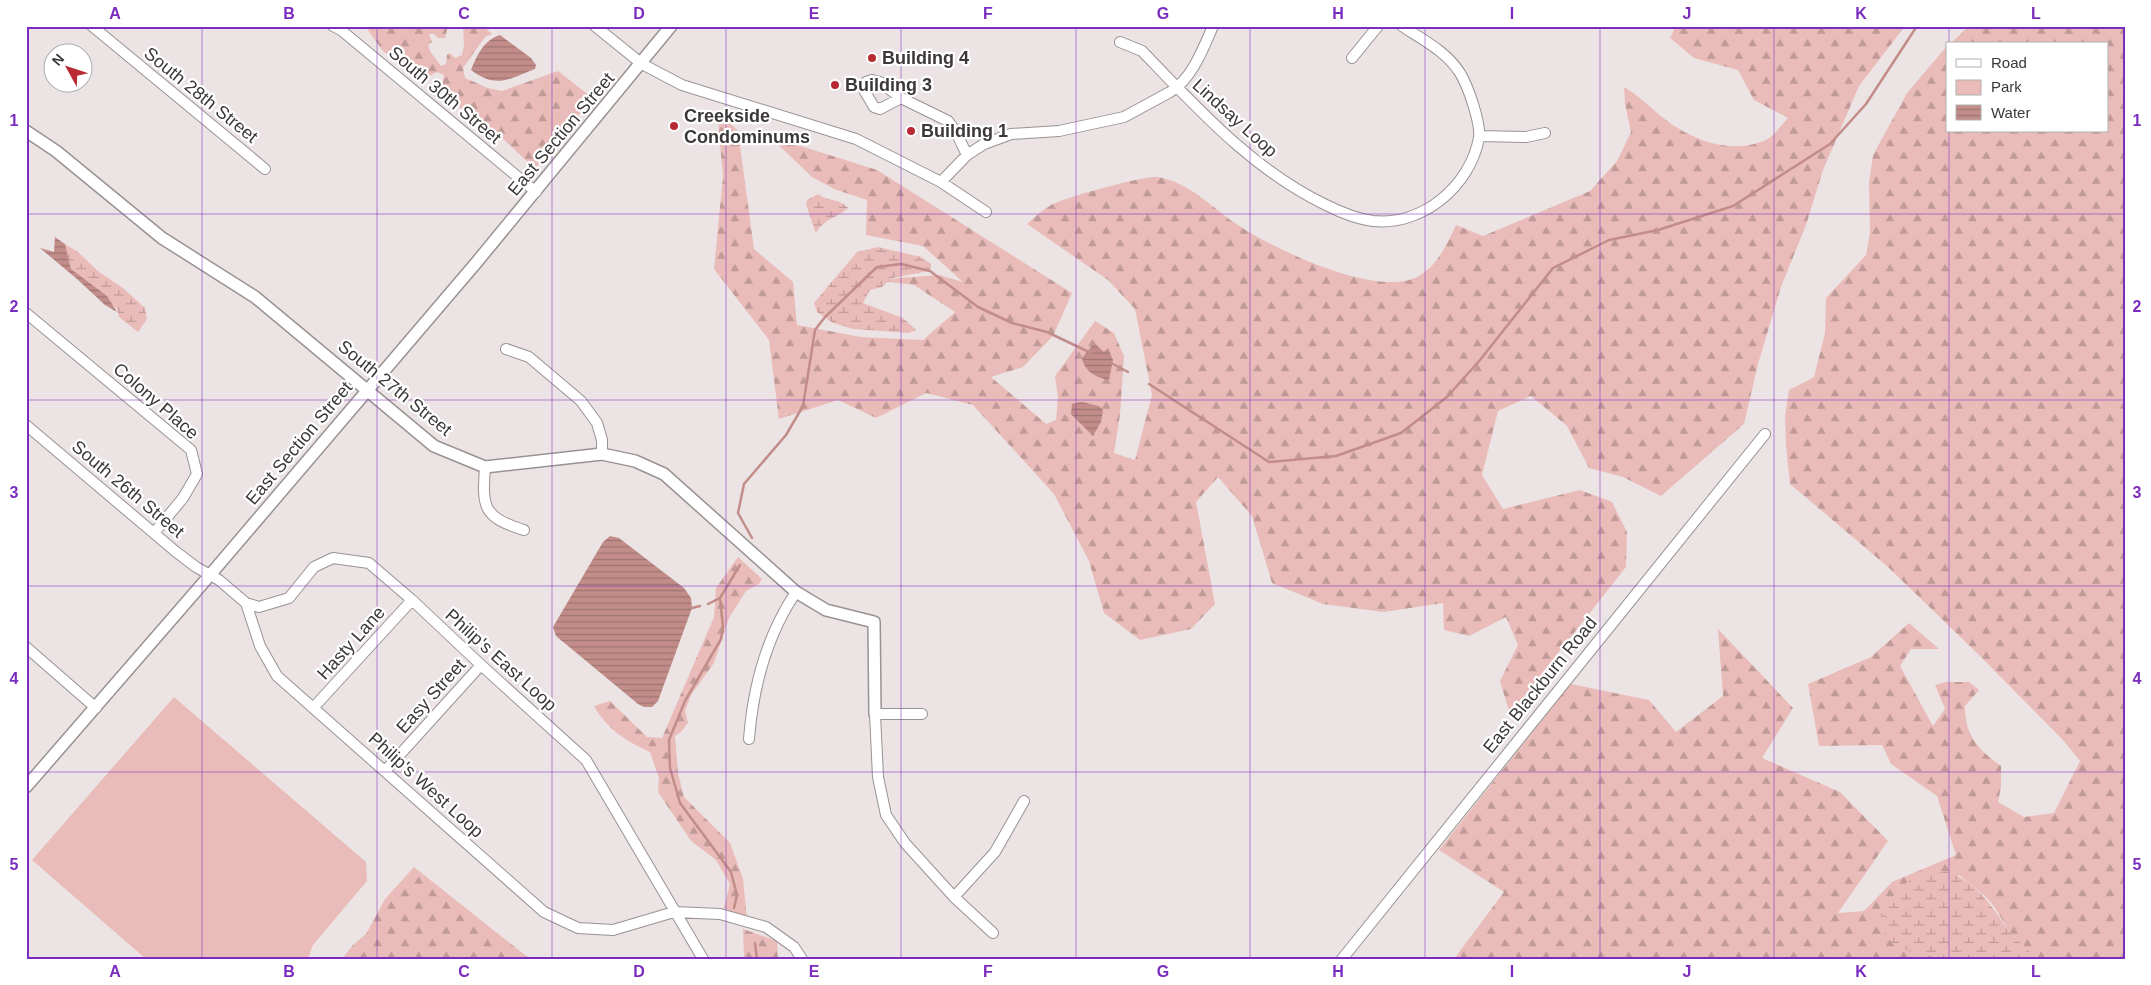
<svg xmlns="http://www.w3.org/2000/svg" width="2151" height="985" font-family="Helvetica,sans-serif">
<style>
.forest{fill:url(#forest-firs)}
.wetland{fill:url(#wetland-marsh)}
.green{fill:#eabcb9}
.water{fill:url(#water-rules)}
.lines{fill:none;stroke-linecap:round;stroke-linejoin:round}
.stream{stroke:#c28d89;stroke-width:2.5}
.minor-casing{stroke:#999291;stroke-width:12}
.tertiary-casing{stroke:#999291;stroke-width:14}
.minor{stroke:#fff;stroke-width:10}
.tertiary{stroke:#fff;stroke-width:11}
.grid{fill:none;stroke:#7b2cbf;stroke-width:1;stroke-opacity:0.55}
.poi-dot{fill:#b92933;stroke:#fff;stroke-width:2}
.labels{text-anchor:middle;stroke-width:4.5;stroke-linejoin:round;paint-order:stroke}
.poi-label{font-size:18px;font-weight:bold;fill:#3b3837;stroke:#fff;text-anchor:start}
.street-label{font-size:18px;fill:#3b3837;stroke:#fff}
.neatline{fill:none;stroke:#7b2cbf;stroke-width:2}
.grid-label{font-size:16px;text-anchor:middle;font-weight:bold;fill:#7b2cbf}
</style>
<defs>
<pattern id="forest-firs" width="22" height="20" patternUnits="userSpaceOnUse" patternTransform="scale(1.25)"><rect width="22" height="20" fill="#eabcb9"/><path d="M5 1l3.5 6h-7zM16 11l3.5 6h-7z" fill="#bf9a97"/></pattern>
<pattern id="wetland-marsh" width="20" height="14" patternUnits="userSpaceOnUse" patternTransform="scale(1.25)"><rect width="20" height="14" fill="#eabcb9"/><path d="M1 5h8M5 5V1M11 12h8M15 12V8" fill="none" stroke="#bf9a97"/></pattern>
<pattern id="water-rules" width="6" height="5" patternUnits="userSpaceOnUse" patternTransform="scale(1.25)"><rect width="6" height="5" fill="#c28d89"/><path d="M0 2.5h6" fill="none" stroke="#9f7471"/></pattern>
</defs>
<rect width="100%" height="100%" fill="#ece4e4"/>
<!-- forest -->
<path class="forest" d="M 365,26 L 448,26 L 445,38 L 438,38 L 434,34 L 429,34 L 432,42 L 428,45 L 430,51 L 441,66 L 446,64 L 447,55 L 450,53 L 455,58 L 462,55 L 464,45 L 463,26 L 483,26 L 492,34 L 485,37 L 463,68 L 465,78 L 488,88 L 502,91 L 558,71 L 590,96 L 570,130 L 535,169 L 500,136 L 491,133 L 448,98 L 450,89 L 442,85 L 444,75 L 437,72 L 424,79 L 416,78 L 403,63 L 396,61 L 383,51 Z
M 1676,26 L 1905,26 L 1859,86 L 1823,170 L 1806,225 L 1781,287 L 1758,364 L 1744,424 L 1661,496 L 1623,477 L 1589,468 L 1567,426 L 1531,396 L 1498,411 L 1482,475 L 1503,509 L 1580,490 L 1612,502 L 1627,532 L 1626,567 L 1510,714 L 1500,681 L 1518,645 L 1506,617 L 1469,636 L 1444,630 L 1443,603 L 1384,612 L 1323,604 L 1272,583 L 1252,516 L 1218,477 L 1196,502 L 1215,604 L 1191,629 L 1140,640 L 1104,613 L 1089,561 L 1054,494 L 973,405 L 926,393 L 876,418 L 838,400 L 779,419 L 769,340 L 714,269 L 723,177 L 717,109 L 738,131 L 754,249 L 793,282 L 797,325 L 861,337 L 923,340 L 955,312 L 914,285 L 874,280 L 939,275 L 963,282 L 923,246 L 866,235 L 867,200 L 834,189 L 812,177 L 769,136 L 877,170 L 1072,293 L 1053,336 L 1023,367 L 991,377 L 1046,424 L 1056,420 L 1058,398 L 1055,376 L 1095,321 L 1114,333 L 1124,356 L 1120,415 L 1114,453 L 1135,460 L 1152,395 L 1135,309 L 1108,280 L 1027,224 C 1035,217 1042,210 1051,205 C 1062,198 1145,175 1157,177 C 1189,181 1215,211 1241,227 C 1276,250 1384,302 1422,274 C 1439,263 1448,242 1456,225 L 1483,236 L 1590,191 L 1617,161 L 1631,132 L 1625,104 L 1624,87 C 1640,96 1651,109 1666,120 C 1694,141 1732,155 1766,140 C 1774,136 1782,124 1788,118 L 1754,100 L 1738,70 L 1694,58 L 1670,38 Z
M 1969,26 L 2125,26 L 2125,959 L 2040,959 C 2012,943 2009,928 1992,904 C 1983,893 1970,884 1959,875 L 1900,947 L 1941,959 L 1454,959 L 1504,892 L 1439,850 L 1571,684 L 1649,700 L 1676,732 L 1723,696 L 1718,629 L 1793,708 L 1762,758 L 1840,792 L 1888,841 L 1838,913 L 1864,911 L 1892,882 L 1956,855 L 1937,796 L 1891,764 L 1882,745 L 1819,746 L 1808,684 L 1871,657 L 1909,623 L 1939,649 L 1911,649 L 1900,666 L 1933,726 L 1945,709 L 1935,685 L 1946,682 L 1969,682 L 1979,690 L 1965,706 C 1965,736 1978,749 2001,766 L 2001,787 L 1998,802 L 2024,817 L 2054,813 L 2080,761 L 2063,740 L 1979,655 L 1888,567 L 1790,484 L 1786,446 L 1785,416 L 1789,390 L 1814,377 L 1825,333 L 1826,298 L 1866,255 L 1870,233 L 1869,183 L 1873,155 L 1907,93 L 1947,46 L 1947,131 L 2107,131 L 2107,44 L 1950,44 Z
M 738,557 L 762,579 L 759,584 L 746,591 L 729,618 L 714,663 L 691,695 L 685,711 L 688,723 L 681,732 L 675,736 L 678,773 L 684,797 L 730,843 L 743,879 L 747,919 L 724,908 L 730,884 L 716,860 L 691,841 L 658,792 L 659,778 L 650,752 C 627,742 607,729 594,706 L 610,701 L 647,737 L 662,738 L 714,617 L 716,588 Z
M 414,867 L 530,959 L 342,959 L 353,945 L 366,934 L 385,899 Z
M 743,929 L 777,941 L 778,959 L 744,959 Z"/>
<!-- wetland -->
<path class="wetland" d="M 818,194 C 827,202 840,198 848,208 C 837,218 821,220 816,234 L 806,204 L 807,200 Z
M 65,244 L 78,252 L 99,272 L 123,288 L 145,308 L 147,319 L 138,332 L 119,317 L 117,309 L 71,269 Z
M 878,247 L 921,257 L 931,264 L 930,271 L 892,278 L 882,287 L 870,290 L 863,303 L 903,318 L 916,330 L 909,333 L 853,329 L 833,323 L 817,312 L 814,303 L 857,252 Z
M 1947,872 C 1992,885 2001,937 2040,959 C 2005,959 1909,967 1887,937 C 1882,930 1882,922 1881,914 C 1905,882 1905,875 1947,872 Z"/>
<!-- green -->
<path class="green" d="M 174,697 L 366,862 L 367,881 L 313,945 L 308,959 L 146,959 L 32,860 Z"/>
<!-- water -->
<path class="water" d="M 500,35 L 531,58 L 536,65 L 535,69 C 509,79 496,89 471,70 C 477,55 484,40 500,35 Z
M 55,237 L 65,244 L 71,269 L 107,296 L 117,312 L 105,305 L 77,279 L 40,248 L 54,252 Z
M 1094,343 L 1104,352 L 1108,348 L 1113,360 L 1109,380 C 1097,378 1084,371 1082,358 Z
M 1082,402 L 1099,406 L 1103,410 L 1101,422 L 1093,436 L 1071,414 L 1072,404 Z
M 610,536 L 619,538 L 684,588 L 691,598 L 692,608 L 658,701 L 652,707 L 644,707 L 638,704 L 556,636 L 553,627 L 603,542 Z"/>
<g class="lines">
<!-- stream -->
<path class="stream" d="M 1109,362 L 1128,372
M 1149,384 L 1269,462 L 1336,456 L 1401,433 L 1447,397 L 1480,360 L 1553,268 L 1609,240 L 1658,230 L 1733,206 L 1830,144 L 1866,104 L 1917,26
M 752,538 L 738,513 L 744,484 L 786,435 L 803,406 L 815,330 L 825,317 L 877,267 L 901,264 L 930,271 L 978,307 L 1012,323 L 1047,332 L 1091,353
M 708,604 L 720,598
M 692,608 L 700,606
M 734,908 L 737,895 L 731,872 L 680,803 L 670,768 L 669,740 L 685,701 L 721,639 L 723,627 L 720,598 L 740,565
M 755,943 L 757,959"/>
<defs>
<path id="minor" d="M 92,26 L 265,169
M 333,26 L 341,30 L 536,192
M 595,26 L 642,64 L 682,85 L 856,139 L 941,182 L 986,212
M 1120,42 L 1142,51 C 1198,109 1253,170 1326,205 C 1340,212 1357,219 1373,221 C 1423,226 1470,186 1479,138 C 1481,123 1468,86 1460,73 C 1446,51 1423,40 1402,26
M 1352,58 L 1378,26
M 901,98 L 880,109 L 874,107 L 864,90 L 866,82 L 872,80 L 880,82 L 901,98 L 948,121 L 956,132 L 967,155
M 1479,136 L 1526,137 L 1545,133
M 941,182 L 967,155 L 984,144 L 1011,134 L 1059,131 L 1124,117 L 1170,92 C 1192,79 1203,49 1213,26
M 26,313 L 191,450 L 197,474 L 183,498 L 154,533
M 506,349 L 529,357 L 581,401 L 597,423 L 602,440 L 602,454
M 26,425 L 175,551 L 196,567 L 219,580 L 246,603 L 260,646 L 277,676 L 544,912 L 578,928 L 613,930 L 674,912 L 720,914 L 766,927 L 794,947 L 802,959
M 485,467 C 482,508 483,517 524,530
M 246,603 L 259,607 L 289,598 L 314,567 L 333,558 L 369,563 L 412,600 L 481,665 L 586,760 L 703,959
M 26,647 L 96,708
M 314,707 L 412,600
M 922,714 L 875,714 L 878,777 L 886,815 L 905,843 L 954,897 L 993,933
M 749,739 C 753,688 767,635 796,592
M 385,771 L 481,665
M 954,897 L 995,852 L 1024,801
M 1342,959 L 1765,434"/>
<path id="tertiary" d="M 26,131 L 56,151 L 162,238 L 255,297 L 434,446 L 485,467 L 602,454 L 635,461 L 664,474 L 796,592 L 826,610 L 874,622 L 875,714
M 26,787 L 210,575 L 476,263 L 671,26"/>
</defs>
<!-- minor casing -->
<use href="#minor" class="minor-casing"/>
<!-- tertiary casing -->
<use href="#tertiary" class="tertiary-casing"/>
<!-- minor -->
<use href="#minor" class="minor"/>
<!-- tertiary -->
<use href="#tertiary" class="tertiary"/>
</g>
<!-- grid -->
<path class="grid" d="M 202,26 L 202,959M 377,26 L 377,959M 552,26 L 552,959M 726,26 L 726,959M 901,26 L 901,959M 1076,26 L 1076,959M 1250,26 L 1250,959M 1425,26 L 1425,959M 1600,26 L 1600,959M 1774,26 L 1774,959M 1949,26 L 1949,44M 1949,131 L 1949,959M 26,214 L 2125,214M 26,400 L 2125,400M 26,586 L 2125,586M 26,772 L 2125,772"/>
<!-- markers -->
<g class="poi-dot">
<circle cx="872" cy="58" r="5"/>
<circle cx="835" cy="85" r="5"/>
<circle cx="674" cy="126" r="5"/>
<circle cx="911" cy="131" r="5"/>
</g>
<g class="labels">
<!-- poi labels -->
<g class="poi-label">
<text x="882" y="64">Building 4</text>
<text x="845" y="91">Building 3</text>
<text x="684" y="122">Creekside<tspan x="684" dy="21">Condominums</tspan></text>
<text x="921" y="137">Building 1</text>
</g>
<!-- street labels -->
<g class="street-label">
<text transform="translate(201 95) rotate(39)" y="6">South 28th Street</text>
<text transform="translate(445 95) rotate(40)" y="6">South 30th Street</text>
<text transform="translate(1235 118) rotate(42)" y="6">Lindsay Loop</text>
<text transform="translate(561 134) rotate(-50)" y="6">East Section Street</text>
<text transform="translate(395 388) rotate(39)" y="6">South 27th Street</text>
<text transform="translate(156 401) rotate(41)" y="6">Colony Place</text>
<text transform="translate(299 443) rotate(-50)" y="6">East Section Street</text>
<text transform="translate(128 489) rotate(40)" y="6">South 26th Street</text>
<text transform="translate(351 643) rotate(-48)" y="6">Hasty Lane</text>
<text transform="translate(501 660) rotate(42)" y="6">Philip's East Loop</text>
<text transform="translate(1540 685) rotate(-51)" y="6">East Blackburn Road</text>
<text transform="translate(431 696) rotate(-48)" y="6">Easy Street</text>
<text transform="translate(426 785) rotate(42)" y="6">Philip's West Loop</text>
</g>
</g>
<!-- border -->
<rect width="2151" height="985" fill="none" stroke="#ffffff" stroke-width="55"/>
<!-- legend -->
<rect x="1946" y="42" width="162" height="90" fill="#ffffff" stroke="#b1afaf"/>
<rect x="1956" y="59" width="25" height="8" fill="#ffffff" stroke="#b1afaf"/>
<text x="1991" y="68" font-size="15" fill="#3b3837">Road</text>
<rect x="1956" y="80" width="25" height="15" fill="#eabcb9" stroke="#b1afaf"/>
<text x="1991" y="92" font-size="15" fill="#3b3837">Park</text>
<rect x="1956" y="105" width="25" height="15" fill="url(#water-rules)" stroke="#b1afaf"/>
<text x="1991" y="118" font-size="15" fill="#3b3837">Water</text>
<!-- north arrow -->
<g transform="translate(68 68) rotate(310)"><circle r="24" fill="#ffffff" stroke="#b1afaf"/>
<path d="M0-4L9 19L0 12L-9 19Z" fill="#b92933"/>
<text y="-8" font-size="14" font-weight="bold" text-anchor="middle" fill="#3b3837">N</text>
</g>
<rect x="28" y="28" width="2096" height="930" class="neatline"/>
<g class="grid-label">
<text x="115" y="19">A</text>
<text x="289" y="19">B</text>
<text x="464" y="19">C</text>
<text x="639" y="19">D</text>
<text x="814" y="19">E</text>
<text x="988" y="19">F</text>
<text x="1163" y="19">G</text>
<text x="1338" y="19">H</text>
<text x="1512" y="19">I</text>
<text x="1687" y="19">J</text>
<text x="1861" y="19">K</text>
<text x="2036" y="19">L</text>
<text x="14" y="126">1</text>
<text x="2137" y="126">1</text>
<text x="14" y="312">2</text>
<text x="2137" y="312">2</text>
<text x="14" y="498">3</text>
<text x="2137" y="498">3</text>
<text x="14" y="684">4</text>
<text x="2137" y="684">4</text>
<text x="14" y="870">5</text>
<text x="2137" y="870">5</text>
<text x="115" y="977">A</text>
<text x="289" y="977">B</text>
<text x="464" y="977">C</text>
<text x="639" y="977">D</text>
<text x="814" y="977">E</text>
<text x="988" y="977">F</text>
<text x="1163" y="977">G</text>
<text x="1338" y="977">H</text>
<text x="1512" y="977">I</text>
<text x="1687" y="977">J</text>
<text x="1861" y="977">K</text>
<text x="2036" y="977">L</text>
</g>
</svg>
